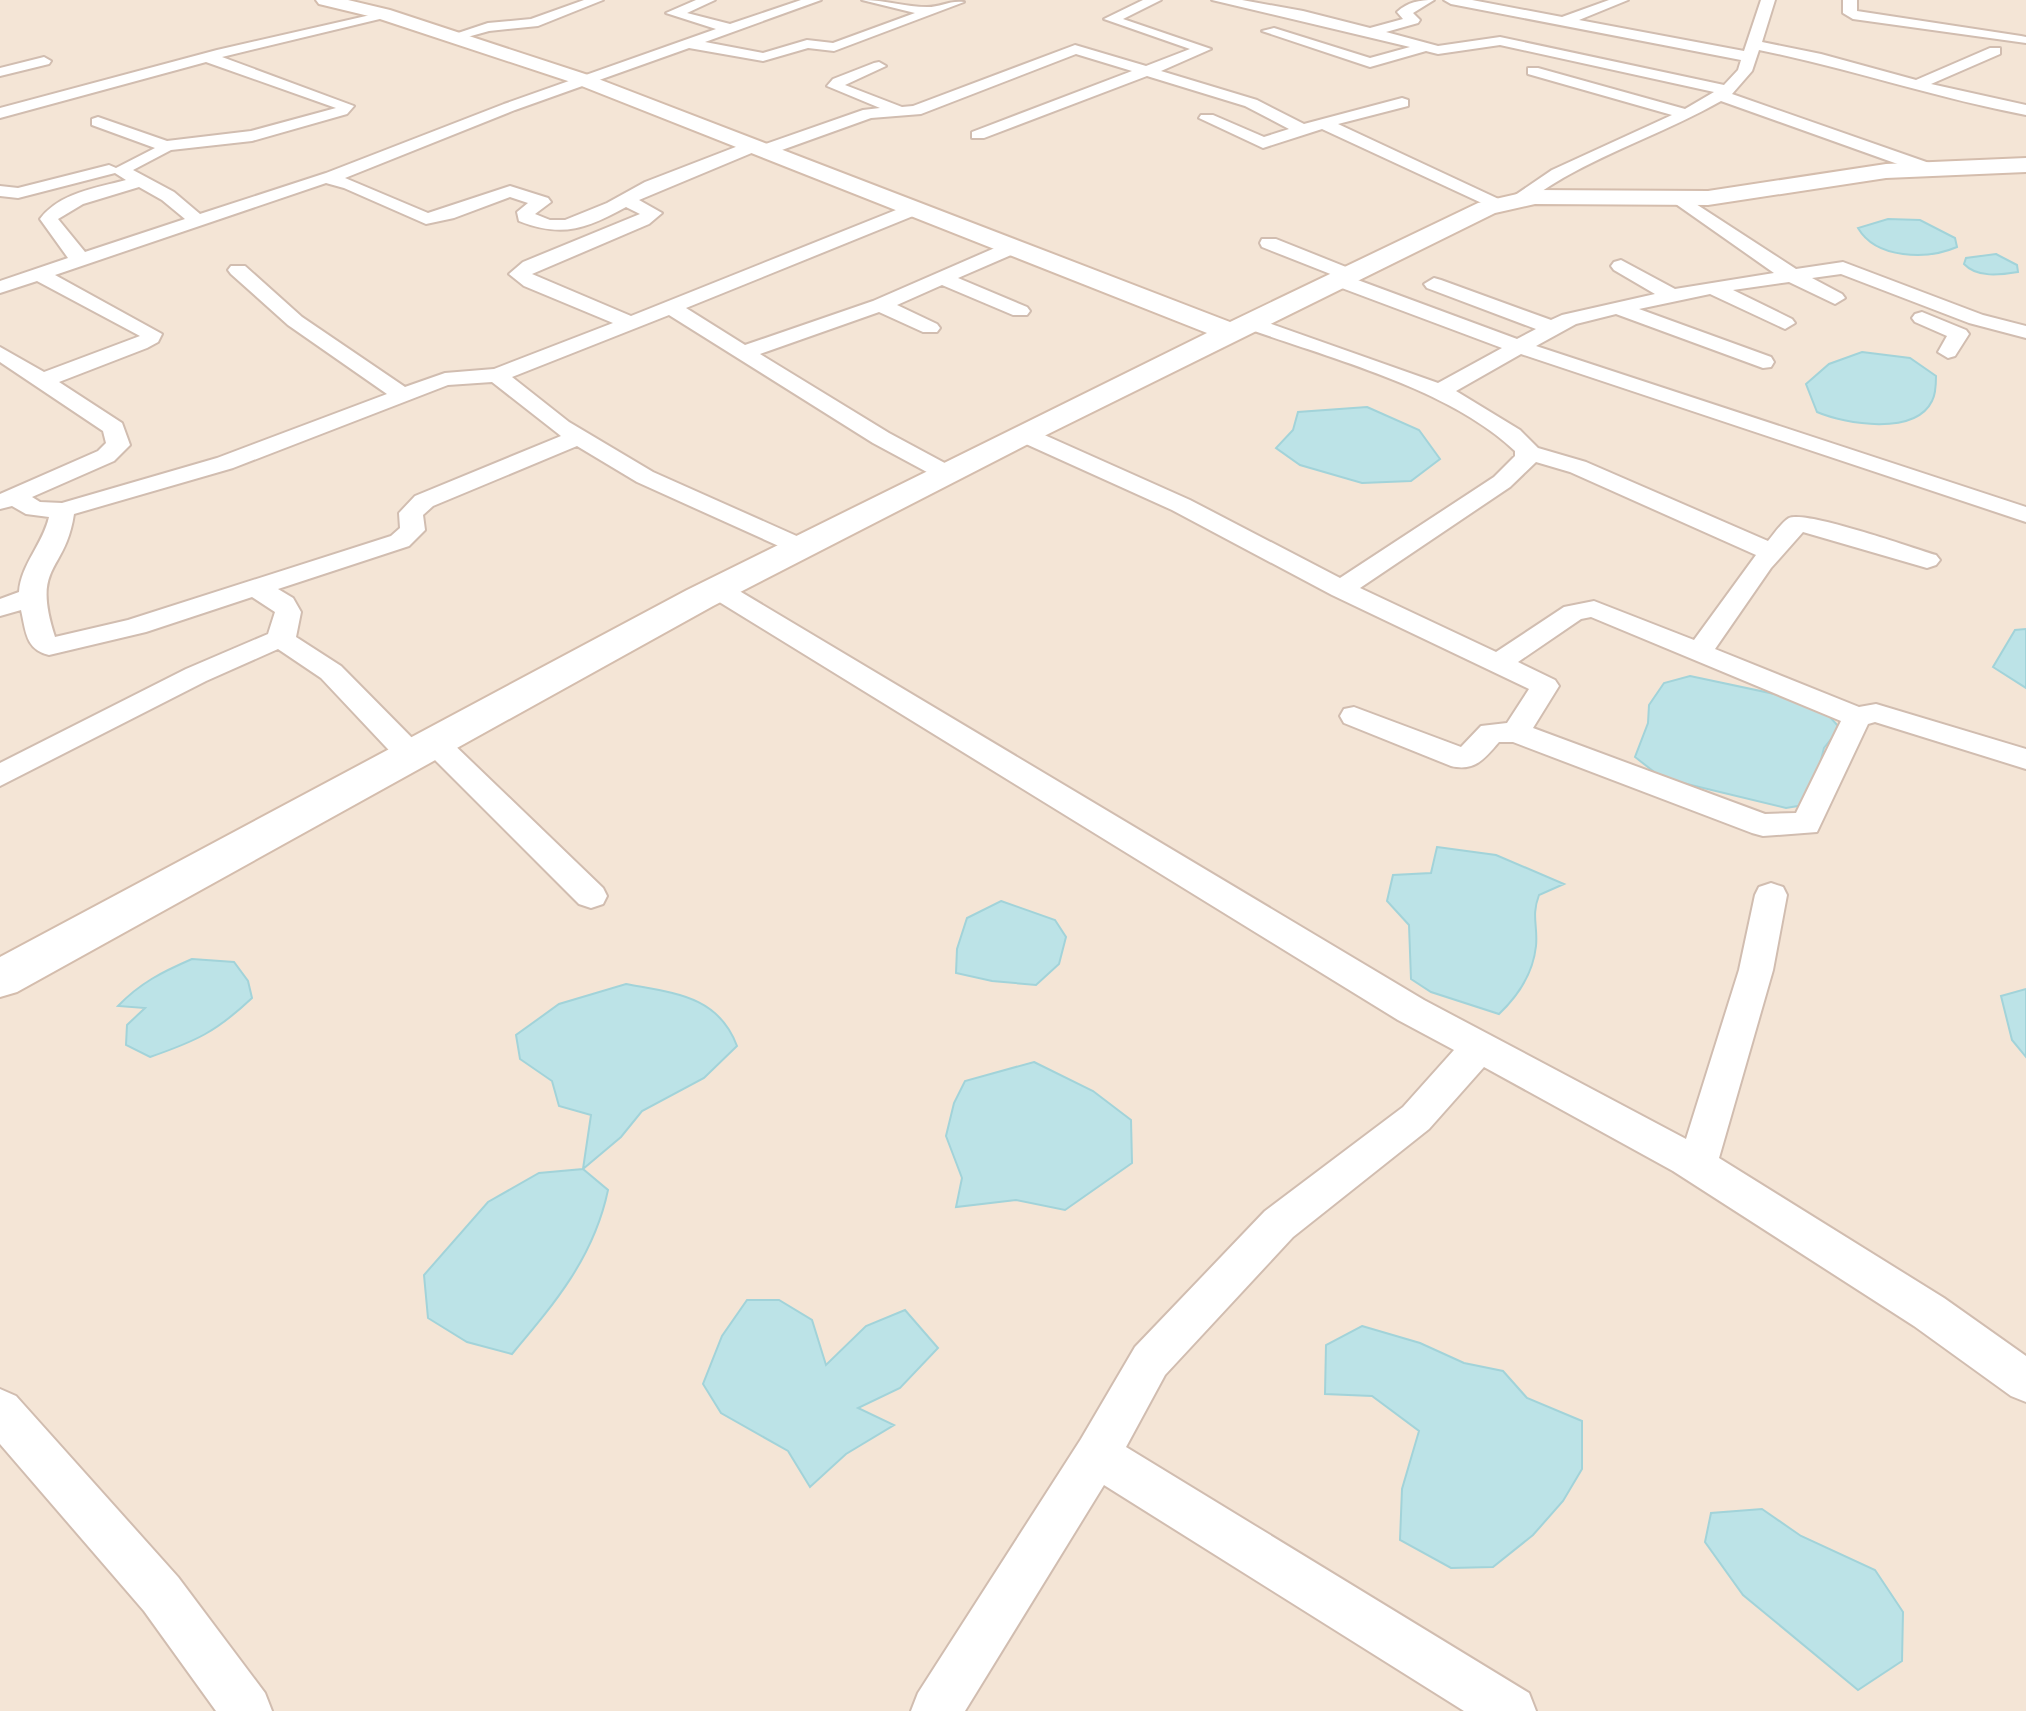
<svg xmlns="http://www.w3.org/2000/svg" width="2026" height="1711" font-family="'Public Sans',sans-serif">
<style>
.residential{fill:#f4e5d6}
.water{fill:#bce3e7;stroke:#a2d3d9;stroke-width:2}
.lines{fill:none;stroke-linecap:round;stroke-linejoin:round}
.street-casing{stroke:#d1bdb0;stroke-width:4}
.secondary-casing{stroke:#d4bdad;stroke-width:4}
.street{fill:#fff;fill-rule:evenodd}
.secondary{fill:#fff;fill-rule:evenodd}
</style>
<rect width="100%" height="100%" fill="#fdf3e8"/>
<!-- residential -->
<path class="residential" d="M 0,0 L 2026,0 L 2026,1711 L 0,1711 Z"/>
<!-- water -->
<path class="water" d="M 1888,219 L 1920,220 L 1955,238 L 1957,247 C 1927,260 1876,259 1858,228 Z
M 1996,254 L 2017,265 L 2018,272 C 2000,275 1977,278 1964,264 L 1966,258 Z
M 1862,352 L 1910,358 L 1936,376 C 1936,384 1936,394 1932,401 C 1915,436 1845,424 1817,412 L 1806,384 L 1829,364 Z
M 1367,407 L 1419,430 L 1440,459 L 1411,481 L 1362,483 L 1300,465 L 1276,448 L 1293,430 L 1298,412 Z
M 2026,629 L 2026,688 L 1993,667 L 2015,630 Z
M 1690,676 L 1817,703 L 1840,728 L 1824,748 L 1810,804 L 1786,808 L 1662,778 L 1635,757 L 1648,723 L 1649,705 L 1664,683 Z
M 1437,847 L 1496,855 L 1564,884 L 1539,895 C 1531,916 1538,926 1536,946 C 1533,974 1518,996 1499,1014 L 1431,992 L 1411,979 L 1409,925 L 1387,901 L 1393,875 L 1431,873 Z
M 1001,901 L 1055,920 L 1066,937 L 1059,964 L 1036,985 L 992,981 L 956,973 L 957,949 L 967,918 Z
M 192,959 L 234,962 L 248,981 L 252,998 C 216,1032 196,1041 150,1057 L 126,1045 L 127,1025 L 145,1008 L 118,1006 C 140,983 162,972 192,959 Z
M 626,984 C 673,993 718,995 737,1046 L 704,1078 L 642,1111 L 621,1137 L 583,1169 L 608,1190 C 594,1257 555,1303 512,1354 L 467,1342 L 428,1318 L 424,1275 L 488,1202 L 539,1173 L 583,1169 L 591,1115 L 559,1106 L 552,1081 L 520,1059 L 516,1035 L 559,1004 Z
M 2026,989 L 2026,1057 L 2012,1040 L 2001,996 Z
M 1034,1062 L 1093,1091 L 1131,1120 L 1132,1163 L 1065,1210 L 1016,1200 L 956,1207 L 962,1178 L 946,1136 L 954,1103 L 965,1081 Z
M 747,1300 L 779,1300 L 812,1320 L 826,1365 L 866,1326 L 905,1310 L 938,1348 L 900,1388 L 858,1408 L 894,1425 L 846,1454 L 810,1487 L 788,1451 L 721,1413 L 703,1384 L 722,1336 Z
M 1362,1326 L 1420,1343 L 1464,1363 L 1503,1371 L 1527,1398 L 1582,1421 L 1582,1469 L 1563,1501 L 1533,1535 L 1493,1567 L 1451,1568 L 1400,1540 L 1402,1489 L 1419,1431 L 1372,1396 L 1325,1394 L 1326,1345 Z
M 1762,1509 L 1801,1536 L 1875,1570 L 1903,1612 L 1902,1661 L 1858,1690 L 1743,1595 L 1705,1542 L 1711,1513 Z"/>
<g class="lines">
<defs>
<path id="street" d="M 584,0 L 603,0 L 538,26 L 489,31 L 453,41 L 446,37 L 488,23 L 531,19 Z
M 696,0 L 715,0 L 687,13 L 730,24 L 801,0 L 821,0 L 705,42 L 763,53 L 807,40 L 833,43 L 915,13 L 862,0 C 885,0 906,7 927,7 C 941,7 950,0 964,2 L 834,51 L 808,48 L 763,61 L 689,48 L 515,110 L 345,178 L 428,213 L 510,186 L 548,198 L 551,202 L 535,214 L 550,220 L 565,220 L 607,203 L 645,182 L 746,143 L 752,142 L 760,146 L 863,110 L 880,108 L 827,86 L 833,79 L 874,63 L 879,62 L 886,66 L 845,85 L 902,107 L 913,106 L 1075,45 L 1146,66 L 1190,49 L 1104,19 L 1143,0 L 1161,0 L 1123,19 L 1211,49 L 1161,71 L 1257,100 L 1304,124 L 1402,98 L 1408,100 L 1408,106 L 1338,124 L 1505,202 L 1552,170 L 1672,115 L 1528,74 L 1528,68 L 1538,68 L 1685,109 L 1714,92 L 1500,45 L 1438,54 L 1426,51 L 1370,67 L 1262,31 L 1274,28 L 1370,58 L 1410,47 L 1212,0 L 1242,0 L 1303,11 L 1370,28 L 1403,19 L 1397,12 C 1408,2 1419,0 1434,0 L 1413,13 L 1420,20 L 1418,23 L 1386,32 L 1438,46 L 1500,37 L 1724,85 L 1738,70 L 1741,60 L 1451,4 L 1444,0 L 1472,0 L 1562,17 L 1609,0 L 1628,0 L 1579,20 L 1744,51 L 1761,0 L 1775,0 L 1762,42 L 1821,54 L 1916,80 L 1990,48 L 2000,48 L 2000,54 L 1931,84 L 2026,105 L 2026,115 C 1936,98 1849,68 1759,50 L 1752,71 L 1732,94 L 1932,164 L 1934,168 L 1932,172 L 1920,172 L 1721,101 C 1670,130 1614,149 1563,178 C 1541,191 1521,206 1499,211 L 1322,129 L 1263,148 L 1199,118 L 1201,115 L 1213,115 L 1264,137 L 1289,129 L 1245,106 L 1147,76 L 984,138 L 972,138 L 972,132 L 1132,71 L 1076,54 L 921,114 L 871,118 L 768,155 L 762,156 L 754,152 L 639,200 L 662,213 L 649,224 L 532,274 L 631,316 L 906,206 L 918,206 L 921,210 L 918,214 L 686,308 L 745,345 L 873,301 L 1004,244 L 1018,244 L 1020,248 L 1018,252 L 958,278 L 1027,307 L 1030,311 L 1027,315 L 1013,315 L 942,285 L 897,305 L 937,324 L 940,328 L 937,332 L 923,332 L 879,312 L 760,354 L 889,433 L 954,468 L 958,473 L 954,478 L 938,478 L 873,443 L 669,315 L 512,377 L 569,422 L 653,472 L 810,542 L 814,547 L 810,552 L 792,552 L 637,482 L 577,446 L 433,506 L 423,515 L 425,530 L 409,546 L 278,589 L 293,598 L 301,612 L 296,637 L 341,666 L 423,749 L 427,756 L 423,763 L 412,766 L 401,763 L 321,678 L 278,649 L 206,681 L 0,786 L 0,763 L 186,669 L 268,634 L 275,612 L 252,597 L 146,632 L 49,655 C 25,649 26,631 21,610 L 0,616 L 0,599 L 19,592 C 21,564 43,544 49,517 L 26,514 L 12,506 L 0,509 L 0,494 L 98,451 L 106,443 L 103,431 L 0,362 L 0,347 L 44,372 L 140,336 L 37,281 L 0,293 L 0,281 L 68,258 L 40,219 C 59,193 96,188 126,180 L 115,173 L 18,198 L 0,196 L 0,186 L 18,188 L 109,165 L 116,168 L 155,148 L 92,125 L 92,119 L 98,117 L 167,141 L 251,131 L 336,108 L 206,62 L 0,118 L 0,108 L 217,50 L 388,11 L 388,17 L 222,57 L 354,106 L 347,114 L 252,141 L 171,150 L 133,170 L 174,192 L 200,214 L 326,173 L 504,104 L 716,29 L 666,13 ZM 326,183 L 344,188 L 426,224 L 454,218 L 510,197 L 528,203 L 517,212 L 519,221 C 562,238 586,229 626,207 L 640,214 L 523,262 L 509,274 L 524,286 L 613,323 L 494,369 L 445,373 L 405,387 L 302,317 L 245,266 L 231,266 L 228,270 L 231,274 L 288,325 L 387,394 L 217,458 L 62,503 L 40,502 L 32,497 L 114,461 L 130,445 L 122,423 L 59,382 L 147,348 L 158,342 L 162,334 L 55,275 ZM 139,187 L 162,200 L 185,219 L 85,252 L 58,219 L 83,204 ZM 492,382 L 561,436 L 415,496 L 399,513 L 400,528 L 391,536 L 128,620 L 55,637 C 31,563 65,574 74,514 L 233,468 L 448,385 Z
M 1843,0 L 1857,0 L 1857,11 L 2021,36 L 2026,37 L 2026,43 L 1853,19 L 1843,13 Z
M 44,57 L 51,61 L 49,64 L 0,76 L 0,68 Z
M 1679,193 L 1796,269 L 1843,262 L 1983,315 L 2026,326 L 2026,338 L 1969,323 L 1841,274 L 1812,278 L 1842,294 L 1845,298 L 1835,304 L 1789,282 L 1733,290 L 1792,319 L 1795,323 L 1785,329 L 1710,294 L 1639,309 L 1771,357 L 1774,362 L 1771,367 L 1763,368 L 1616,314 L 1576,324 L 1536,346 L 2026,507 L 2026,522 L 1521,354 L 1456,391 L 1520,430 L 1538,448 L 1586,462 L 1768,541 C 1774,534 1781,523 1789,518 C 1806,510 1913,548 1936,555 L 1940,560 L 1936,565 L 1927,568 L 1803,532 L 1771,568 L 1715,649 L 1859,707 L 1876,704 L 2026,749 L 2026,769 L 1875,722 L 1868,724 L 1817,832 L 1763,836 L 1752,833 L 1513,742 L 1499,742 C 1485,758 1475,772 1451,766 L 1344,723 L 1340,716 L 1344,709 L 1354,707 L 1461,747 L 1481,726 L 1507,723 L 1529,689 L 1332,595 L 1172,510 L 1015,439 L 1012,434 L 1015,429 L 1031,429 L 1190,500 L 1340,578 L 1494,477 L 1515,456 L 1515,451 C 1449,388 1329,358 1243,327 L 1240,323 L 1243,319 L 1257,319 L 1438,383 L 1502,348 L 1331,284 L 1328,280 L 1333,275 L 1262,247 L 1260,243 L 1262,239 L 1276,239 L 1356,271 L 1359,275 L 1355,279 L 1517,339 L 1536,329 L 1427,288 L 1424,284 L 1434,278 L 1441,280 L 1551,320 L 1562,315 L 1655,294 L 1614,270 L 1611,266 L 1614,262 L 1621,260 L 1675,289 L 1774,273 L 1673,202 L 1670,198 ZM 1536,462 L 1570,472 L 1756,555 L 1694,640 L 1594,601 L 1564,607 L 1496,652 L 1360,588 L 1510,487 ZM 1591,617 L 1841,721 L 1796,813 L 1765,814 L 1533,728 L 1559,686 L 1555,680 L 1518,662 L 1581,619 Z
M 1922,312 L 1966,330 L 1969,334 L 1955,356 L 1948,358 L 1938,352 L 1947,336 L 1915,322 L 1912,318 L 1915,314 Z
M 717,581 L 726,583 L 1424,1000 L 1686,1139 L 1739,970 L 1755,895 L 1759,887 L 1771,883 L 1783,887 L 1787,895 L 1773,970 L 1719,1158 L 1944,1298 L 2026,1356 L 2026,1402 L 2011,1396 L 1914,1326 L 1673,1171 L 1484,1067 L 1429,1129 L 1293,1237 L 1165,1375 L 1126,1447 L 1529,1693 L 1536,1711 L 1464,1711 L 1104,1485 L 965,1711 L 911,1711 L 918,1693 L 1081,1439 L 1135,1347 L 1265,1211 L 1403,1107 L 1454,1050 L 1398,1020 L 708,595 L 704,589 L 708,583 Z
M 435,733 L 445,736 L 603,888 L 607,896 L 603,904 L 591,908 L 579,904 L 425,750 L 420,743 L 425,736 Z
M 0,1389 L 16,1396 L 178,1577 L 265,1693 L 272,1711 L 216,1711 L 144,1611 L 0,1444 Z"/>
<path id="secondary" d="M 316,0 L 348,0 L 390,10 L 588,75 L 1230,322 L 1478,203 L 1535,190 L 1708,191 L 1886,164 L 2026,158 L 2026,172 L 1886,178 L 1708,205 L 1535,204 L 1495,213 L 1034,441 L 713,606 L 17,992 L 0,997 L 0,957 L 687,590 L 1207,333 L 574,83 L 377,18 L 319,4 Z"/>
</defs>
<!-- street casing -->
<use href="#street" class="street-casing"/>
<!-- secondary casing -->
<use href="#secondary" class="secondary-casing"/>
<!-- street -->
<use href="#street" class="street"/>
<!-- secondary -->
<use href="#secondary" class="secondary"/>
</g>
</svg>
